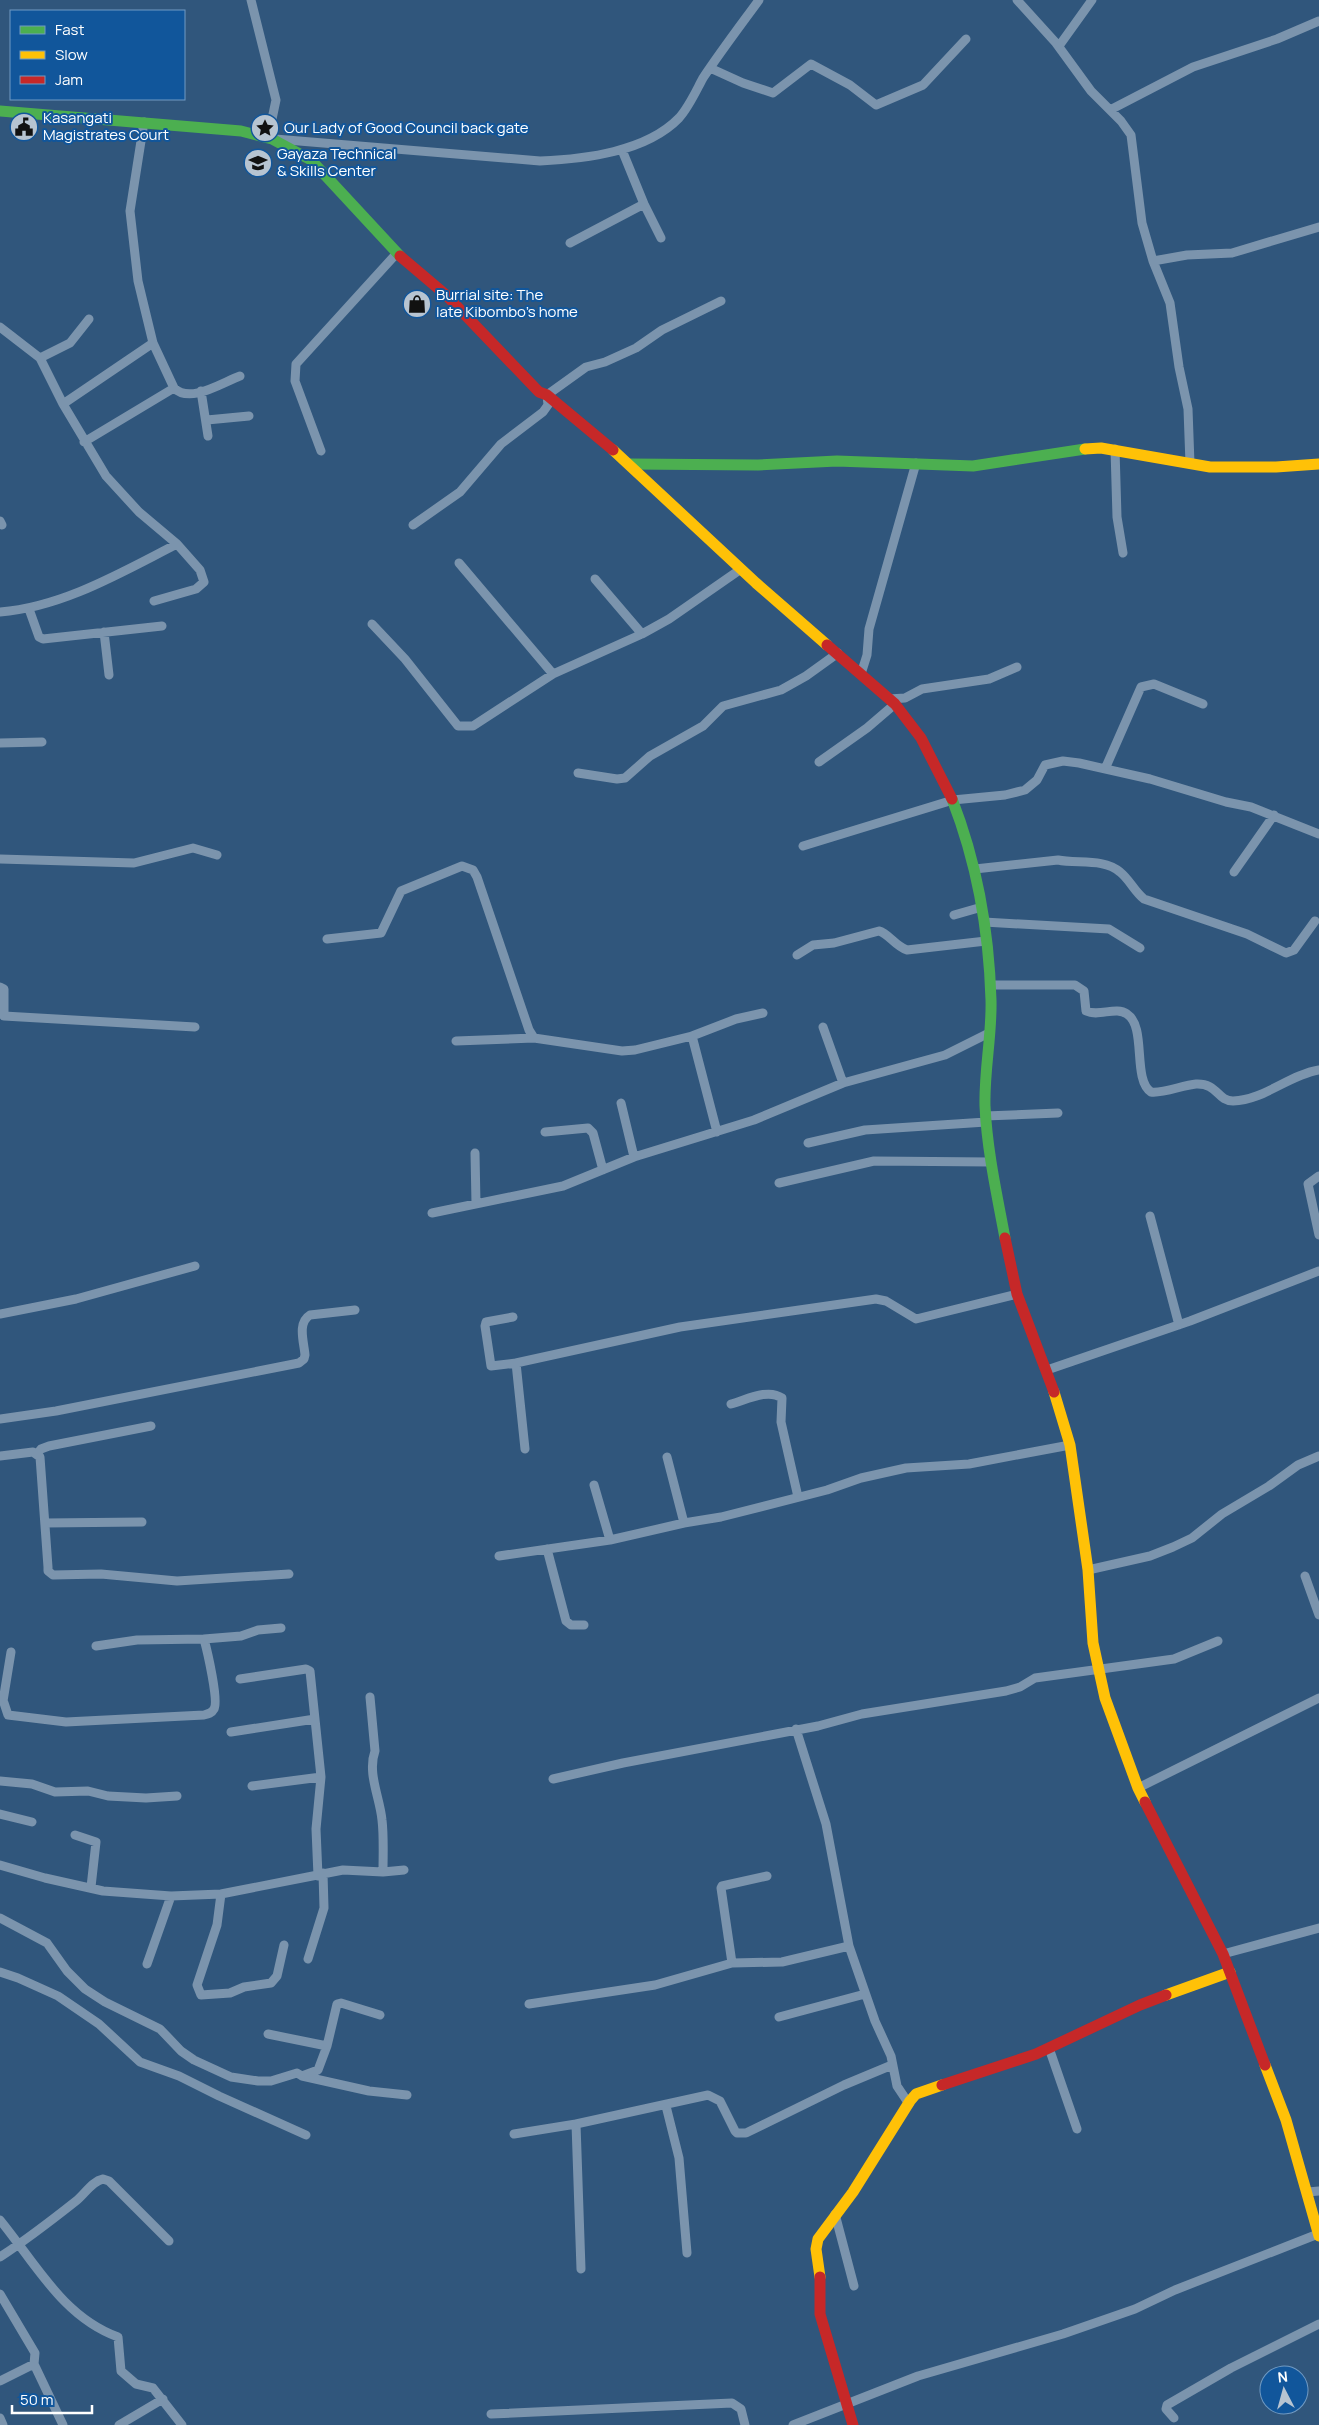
<svg xmlns="http://www.w3.org/2000/svg" width="1319" height="2425" font-family="Manrope,sans-serif">
<style>
.lines{fill:none;stroke-linecap:round;stroke-linejoin:round}
.street{stroke:#7b94ad;stroke-width:9}
.fast{stroke:#4caf50;stroke-width:11}
.slow{stroke:#ffc107;stroke-width:11}
.jam{stroke:#c62828;stroke-width:11}
.labels{text-anchor:middle;stroke-width:4;stroke-linejoin:round;paint-order:stroke}
.poi-label{font-size:15px;fill:#fff;stroke:#11569b;text-anchor:start}
</style>
<rect width="100%" height="100%" fill="#30567c"/>
<g class="lines">
<!-- street -->
<path class="street" d="M 251,0 L 276,100 L 268,138
M 1017,0 L 1056,43 L 1091,91 L 1121,121 L 1131,135 L 1142,223 L 1153,261 L 1170,303 L 1179,367 L 1188,409 L 1190,464
M 1059,46 L 1092,0
M 710,68 L 743,83 L 773,93 L 811,64 L 850,85 L 876,105 L 923,85 L 966,39
M 1110,110 L 1193,67 L 1277,39 L 1319,21
M 275,139 L 540,161 C 585,159 646,152 679,118 C 689,107 696,91 703,78 C 721,51 740,26 759,0
M 622,150 L 644,204 L 661,238
M 570,243 L 644,204
M 1153,261 L 1187,255 L 1232,253 L 1319,227
M 0,327 L 40,358 L 63,404 L 106,476 L 139,512 L 177,544 L 200,570 L 204,582 L 196,589 L 154,601
M 40,358 L 70,343 L 89,319
M 174,388 C 190,404 221,383 240,376
M 201,391 L 208,436
M 63,404 L 153,343 L 138,281 L 130,211 L 144,122
M 207,420 L 249,416
M 84,442 L 174,388 L 153,343
M 1115,449 L 1117,517 L 1123,553
M 321,451 L 295,381 L 296,364 L 397,253
M 0,521 L 2,525
M 413,525 L 460,492 L 501,444 L 543,412 L 548,405 L 547,395 L 586,367 L 605,362 L 636,348 L 662,330 L 721,301
M 459,563 L 553,674
M 595,579 L 642,634
M 29,609 L 39,637 L 43,639 L 162,626
M 0,612 C 63,607 122,572 177,544
M 372,624 L 405,659 L 458,726 L 473,726 L 553,674 L 642,634 L 669,619 L 741,569
M 104,632 L 109,675
M 861,674 L 867,655 L 869,629 L 916,463
M 889,699 L 905,698 L 922,689 L 989,679 L 1017,667
M 0,743 L 42,742
M 819,762 L 867,728 L 895,704
M 1105,769 L 1141,687 L 1154,684 L 1203,704
M 578,773 L 617,779 L 625,778 L 650,756 L 703,726 L 723,706 L 781,690 L 806,676 L 838,653
M 803,846 L 953,800 L 1005,795 L 1025,790 L 1037,780 L 1045,765 L 1063,761 L 1079,763 L 1150,779 L 1226,802 L 1251,807 L 1319,834
M 0,859 L 134,863 L 193,848 L 217,855
M 975,869 L 1058,860 C 1077,864 1104,858 1120,872 C 1130,880 1134,891 1144,899 L 1247,934 L 1286,953 L 1294,950 L 1315,921
M 1234,872 L 1274,815
M 954,915 L 982,907
M 984,922 L 1109,929 L 1140,948
M 327,939 L 381,933 L 401,891 L 462,866 L 473,870 L 477,877 L 529,1030 L 534,1038 L 622,1051 L 635,1050 L 692,1036 L 717,1132
M 797,955 L 813,945 L 834,943 L 879,931 C 888,933 895,946 907,950 L 986,941
M 990,985 L 1075,985 L 1084,991 L 1086,1011 C 1099,1017 1116,1006 1127,1014 C 1147,1027 1132,1079 1151,1092 C 1162,1094 1183,1085 1196,1084 C 1218,1083 1217,1101 1233,1101 C 1264,1100 1289,1075 1319,1070
M 0,987 L 4,989 L 4,1016 L 195,1027
M 823,1027 L 843,1083
M 692,1036 L 736,1019 L 763,1013
M 456,1041 L 534,1038
M 621,1103 L 634,1157
M 985,1116 L 1058,1113
M 545,1132 L 588,1128 L 593,1133 L 603,1170
M 808,1143 L 865,1130 L 986,1122
M 475,1153 L 476,1204
M 1319,1176 L 1308,1184 L 1319,1235
M 779,1183 L 874,1161 L 991,1162
M 432,1213 L 563,1186 L 634,1157 L 754,1120 L 843,1083 L 945,1055 L 989,1033
M 1150,1216 L 1179,1325
M 0,1314 L 76,1299 L 195,1266
M 513,1317 L 486,1322 L 485,1326 L 491,1366 L 516,1363
M 1047,1370 L 1190,1321 L 1319,1271
M 731,1404 C 746,1400 768,1388 782,1398 L 781,1422 L 798,1497
M 0,1419 L 56,1411 L 299,1363 L 304,1359 L 305,1355 C 304,1342 297,1323 310,1315 L 355,1310
M 525,1449 L 516,1363 L 680,1327 L 876,1299 L 886,1301 L 916,1319 L 1017,1294
M 37,1454 L 41,1449 L 49,1446 L 151,1426
M 0,1456 L 33,1452 L 40,1457 L 48,1567 L 48,1571 L 53,1575 L 101,1574 L 177,1581 L 289,1574
M 667,1457 L 684,1523
M 594,1485 L 610,1540
M 45,1523 L 142,1522
M 547,1549 L 566,1621 L 571,1625 L 584,1625
M 499,1556 L 610,1540 L 684,1523 L 721,1517 L 827,1490 L 861,1478 L 906,1468 L 969,1464 L 1070,1445
M 1088,1570 L 1150,1556 L 1173,1547 L 1192,1538 L 1222,1514 L 1269,1486 L 1298,1465 L 1319,1456
M 1305,1576 L 1319,1615
M 96,1646 L 137,1640 L 204,1639
M 240,1679 L 306,1669 L 310,1671 L 321,1777
M 370,1697 L 375,1751 C 367,1773 380,1798 382,1820 C 384,1837 383,1855 383,1872
M 0,1699 L 4,1703 L 8,1715 L 66,1722 L 204,1715 C 208,1714 212,1713 214,1709 C 219,1701 207,1650 204,1639 L 241,1636 L 258,1630 L 281,1628
M 3,1701 L 11,1652
M 796,1729 L 826,1824 L 849,1946 L 875,2021 L 891,2056 L 897,2086 L 909,2104
M 231,1732 L 315,1719
M 553,1779 L 623,1763 L 818,1726 L 862,1714 L 1006,1691 L 1020,1687 L 1035,1678 L 1174,1659 L 1218,1641
M 0,1781 L 32,1784 L 55,1792 L 88,1791 L 108,1796 L 146,1798 L 177,1796
M 252,1786 L 321,1777 L 316,1829 L 318,1876
M 1138,1788 L 1319,1698
M 0,1814 L 32,1822
M 75,1835 L 96,1842 L 91,1887
M 0,1865 L 45,1878 L 103,1891 L 171,1896 L 221,1894 L 343,1870 L 383,1872 L 404,1870
M 221,1894 L 217,1925 L 197,1985 L 201,1995 L 230,1993 L 244,1987 L 271,1983 L 277,1976 L 284,1945
M 0,1918 L 47,1943 L 67,1971 L 85,1989 L 105,2002 L 160,2029 L 181,2051 L 194,2060 L 231,2077 L 258,2081 L 271,2081 L 297,2073 L 302,2076 L 318,2070 L 327,2046 L 337,2004 L 341,2003 L 380,2015
M 1223,1954 L 1319,1928
M 308,1959 L 324,1908 L 323,1873
M 732,1963 L 721,1888 L 722,1886 L 767,1876
M 147,1964 L 171,1896
M 0,1972 L 18,1978 L 58,1996 L 99,2024 L 140,2062 L 179,2076 L 219,2096 L 306,2135
M 529,2004 L 655,1985 L 732,1963 L 782,1962 L 849,1946
M 779,2017 L 865,1994
M 268,2034 L 327,2046
M 1049,2048 L 1077,2129
M 302,2076 L 369,2091 L 407,2095
M 666,2106 L 679,2158 L 687,2253
M 514,2134 L 576,2124
M 1308,2192 L 1319,2191
M 835,2214 L 854,2286
M 0,2220 C 36,2264 63,2317 118,2337 L 121,2371 L 136,2384 L 153,2388 L 182,2425
M 0,2257 C 26,2240 52,2220 76,2201 C 85,2194 92,2181 103,2179 L 109,2181 L 169,2241
M 581,2269 L 576,2124 L 708,2095 L 720,2101 L 735,2131 L 737,2133 L 746,2133 L 844,2085 L 892,2065
M 0,2294 L 35,2353 L 34,2364 L 0,2381
M 34,2364 L 63,2425
M 491,2414 L 732,2403 L 741,2409 L 745,2425
M 0,2418 L 3,2425
M 1174,2418 L 1166,2409 L 1167,2405 L 1231,2368 L 1319,2324
M 119,2425 L 163,2399
M 793,2425 L 918,2376 L 1063,2334 L 1135,2309 L 1175,2290 L 1318,2234"/>
<!-- fast -->
<path class="fast" d="M 0,111 L 241,131 L 272,139 L 311,160 L 400,256
M 630,464 L 758,465 L 837,461 L 973,466 L 1085,449
M 952,799 C 977,863 989,932 991,1000 C 992,1035 984,1071 985,1106 C 987,1150 997,1195 1005,1238"/>
<!-- slow -->
<path class="slow" d="M 1085,449 L 1101,448 L 1210,467 L 1276,467 L 1319,464
M 613,450 L 756,583 L 827,645
M 1054,1392 L 1070,1445 L 1088,1570 L 1093,1643 L 1105,1698 L 1138,1788 L 1145,1802
M 1166,1995 L 1230,1972
M 1265,2065 L 1286,2120 L 1319,2236
M 820,2277 L 816,2249 L 818,2239 L 853,2192 L 910,2101 L 916,2094 L 942,2085"/>
<!-- jam -->
<path class="jam" d="M 400,256 L 446,295 L 539,392 L 547,395 L 613,450
M 827,645 L 895,704 L 921,738 L 952,799
M 1005,1238 L 1017,1294 L 1054,1392
M 1145,1802 L 1223,1954 L 1265,2065
M 942,2085 L 1036,2054 L 1140,2005 L 1166,1995
M 820,2277 L 820,2314 L 853,2425"/>
</g>
<!-- icons -->
<defs>
<symbol id="civic-disc" viewBox="-11 -11 22 22"><circle r="9.5" fill="#b7c4d1" stroke="#11569b"/><path d="M-.6-6.5H3V-4.5H.6V-3L4-1V1h2V6H-6V1h2V-1L-.6-3ZM-1.2 2.5V6h2.4V2.5Z" fill="#111"/></symbol>
<symbol id="sight-disc" viewBox="-11 -11 22 22"><circle r="9.5" fill="#b7c4d1" stroke="#11569b"/><path d="M0-6L1.8-2.2L6-1.7L2.9 1.2L3.7 5.4L0 3.3L-3.7 5.4L-2.9 1.2L-6-1.7L-1.8-2.2Z" fill="#111"/></symbol>
<symbol id="school-disc" viewBox="-11 -11 22 22"><circle r="9.5" fill="#b7c4d1" stroke="#11569b"/><path d="M0-5L7-2L0 1L-7-2ZM-4 1L0 2.5L4 1V4Q0 6-4 4Z" fill="#111"/></symbol>
<symbol id="shop-disc" viewBox="-11 -11 22 22"><circle r="9.5" fill="#b7c4d1" stroke="#11569b"/><path d="M-5-2.5h2.3a2.7 3.5 0 0 1 5.4 0H5L5.5 6h-11ZM-1.5-2.5h3a1.5 2.3 0 0 0-3 0Z" fill="#111"/></symbol>
</defs>
<g fill-rule="evenodd">
<use href="#civic-disc" x="8" y="111" width="32" height="32"/>
<use href="#sight-disc" x="249" y="112" width="32" height="32"/>
<use href="#school-disc" x="242" y="147" width="32" height="32"/>
<use href="#shop-disc" x="401" y="288" width="32" height="32"/>
</g>
<g class="labels">
<!-- poi labels -->
<g class="poi-label">
<text x="43" y="123">Kasangati<tspan x="43" dy="17">Magistrates Court</tspan></text>
<text x="284" y="133">Our Lady of Good Council back gate</text>
<text x="277" y="159">Gayaza Technical<tspan x="277" dy="17">&amp; Skills Center</tspan></text>
<text x="436" y="300">Burrial site: The<tspan x="436" dy="17">late Kibombo's home</tspan></text>
</g>
</g>
<!-- legend -->
<rect x="10" y="10" width="175" height="90" fill="#11569b" stroke="#709ac3"/>
<rect x="20" y="26" width="25" height="8" fill="#4caf50" stroke="#709ac3"/>
<text x="55" y="35" font-size="15" fill="#ffffff">Fast</text>
<rect x="20" y="51" width="25" height="8" fill="#ffc107" stroke="#709ac3"/>
<text x="55" y="60" font-size="15" fill="#ffffff">Slow</text>
<rect x="20" y="76" width="25" height="8" fill="#c62828" stroke="#709ac3"/>
<text x="55" y="85" font-size="15" fill="#ffffff">Jam</text>
<!-- north arrow -->
<g transform="translate(1284 2390) rotate(354)"><circle r="24" fill="#11569b" stroke="#709ac3"/>
<path d="M0-4L9 19L0 12L-9 19Z" fill="#b7c4d1"/>
<text y="-8" font-size="14" font-weight="bold" text-anchor="middle" fill="#ffffff">N</text>
</g>
<!-- scale -->
<path d="M12 2405v8h80v-8" fill="none" stroke="#ffffff" stroke-width="2.5"/>
<text x="20" y="2405" font-size="15" fill="#ffffff" stroke="#11569b" stroke-width="4" paint-order="stroke">50 m</text>
</svg>
